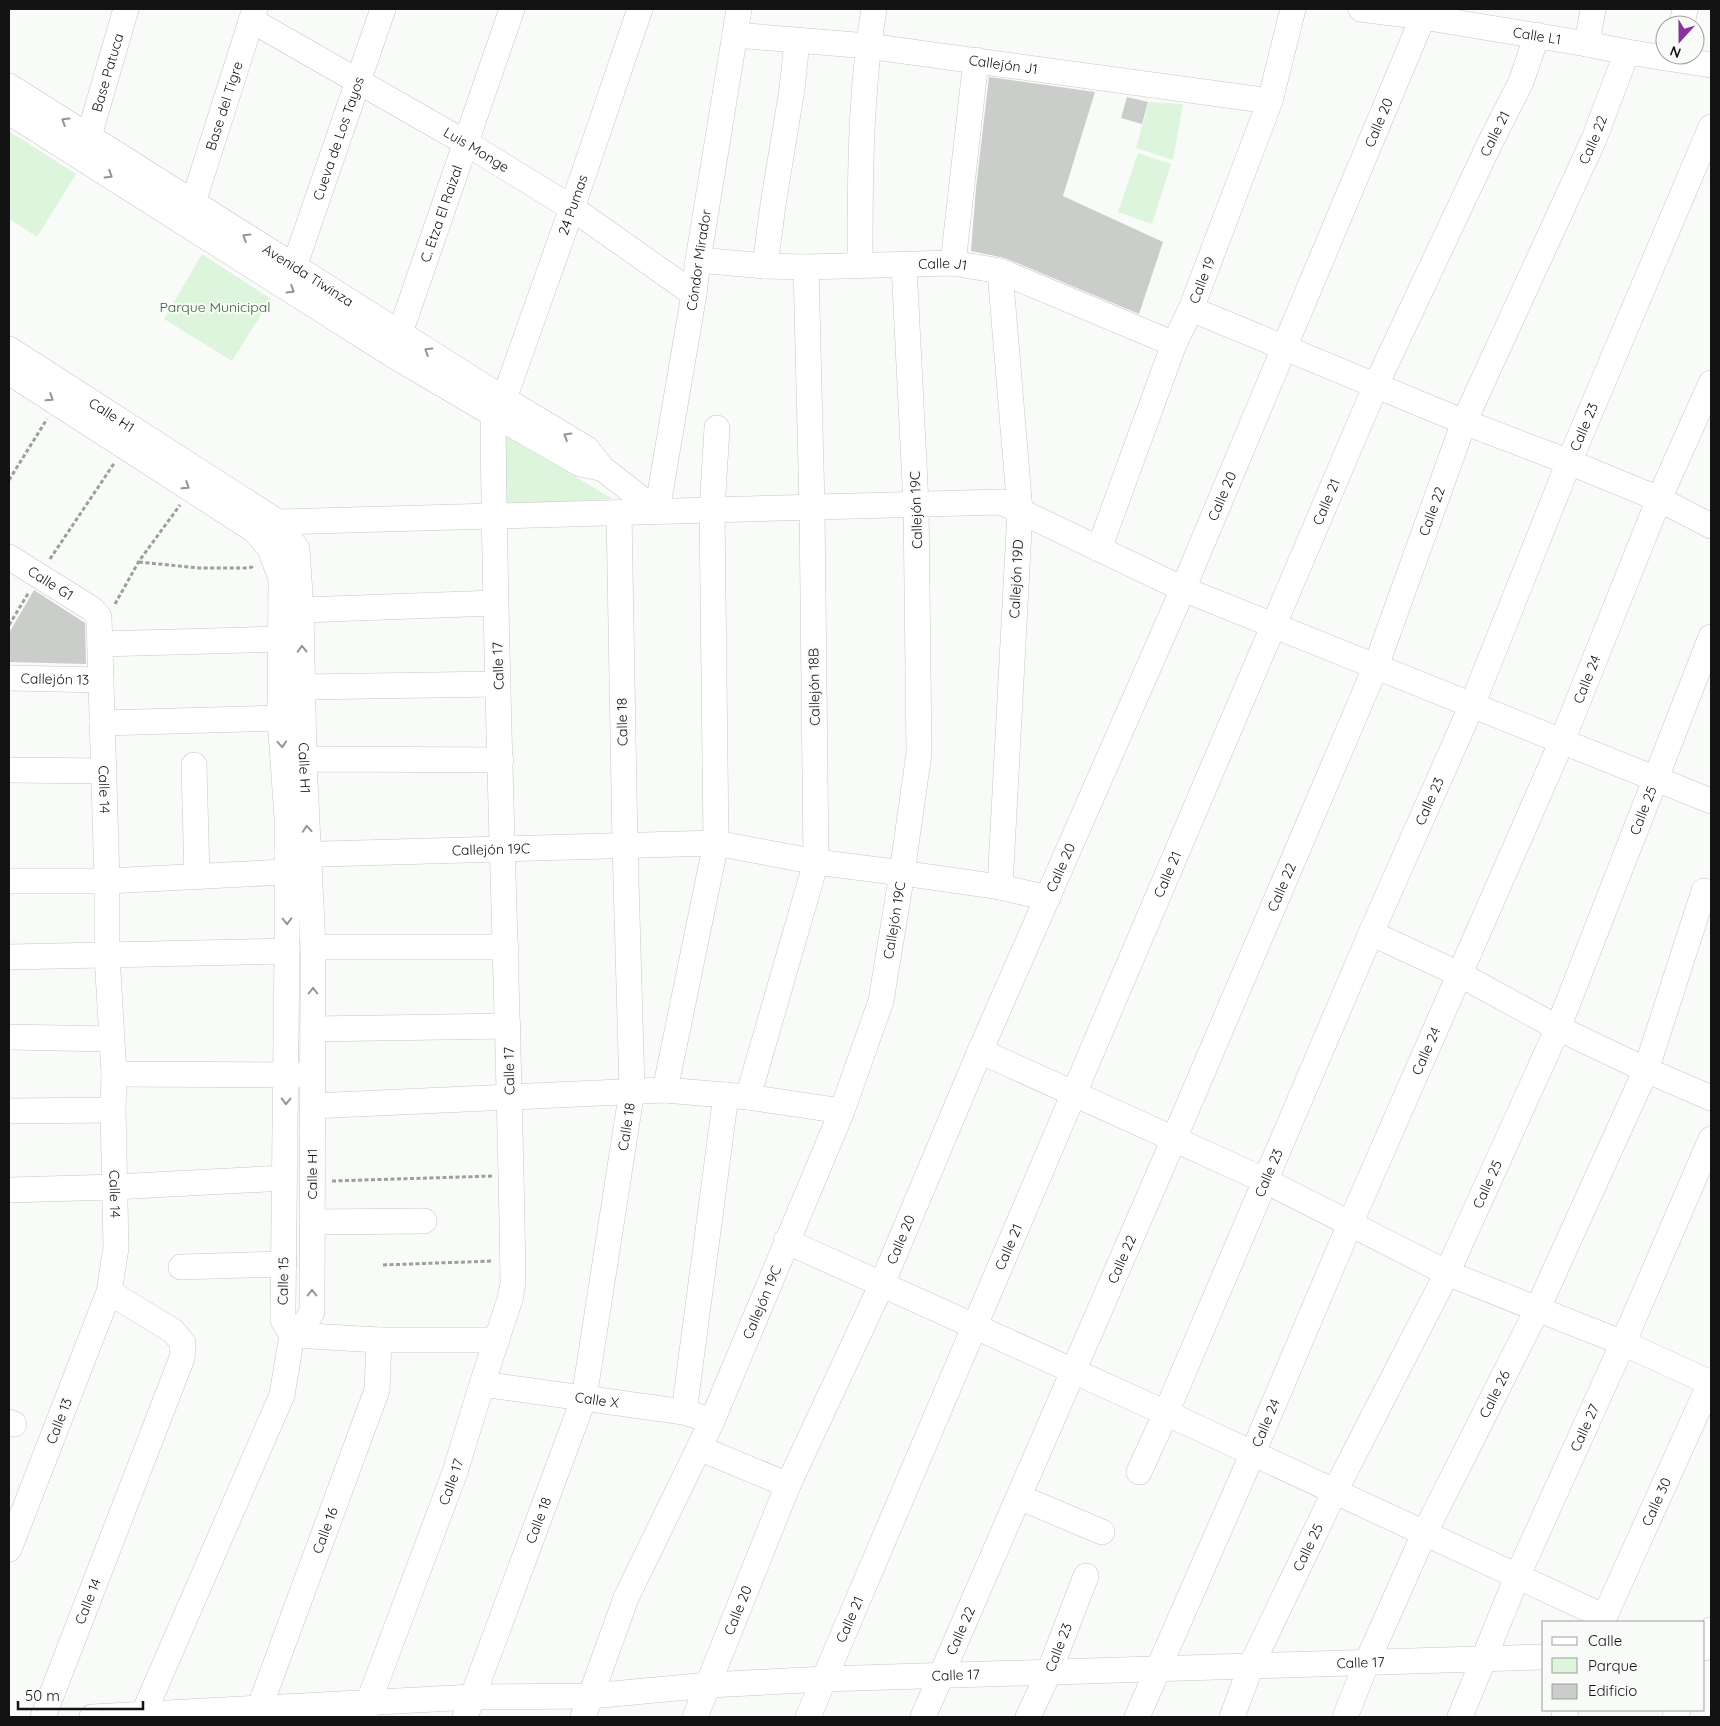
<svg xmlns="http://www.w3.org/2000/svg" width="1720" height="1726" font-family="Quicksand,sans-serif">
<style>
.green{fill:#dcf5dc}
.building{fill:#cbcdcb}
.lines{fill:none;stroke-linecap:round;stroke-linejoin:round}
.minor-casing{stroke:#c5c7c5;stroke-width:26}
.path{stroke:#9d9f9d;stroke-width:3;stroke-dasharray:4 2.5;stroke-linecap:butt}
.minor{stroke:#fff;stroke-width:25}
.oneway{stroke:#959595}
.labels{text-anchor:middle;stroke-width:4;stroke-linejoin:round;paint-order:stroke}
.street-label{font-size:14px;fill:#131313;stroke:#f9fbf9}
.park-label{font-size:14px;fill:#39603c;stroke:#f9fbf9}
</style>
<rect width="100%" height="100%" fill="#f9fbf9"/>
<!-- green -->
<path class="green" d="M 1149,102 L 1183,104 L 1173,160 L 1136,148 Z
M 9,131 L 76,174 L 37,237 L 9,219 Z
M 1138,153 L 1171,164 L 1152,224 L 1118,212 Z
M 202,254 L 271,299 L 232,361 L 164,319 Z
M 502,434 L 613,499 L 503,505 Z"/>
<!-- building -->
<path class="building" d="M 989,77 L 1095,92 L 1063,196 L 1163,242 L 1139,314 L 1005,258 L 971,251 L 976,188 Z
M 1127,97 L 1148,102 L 1142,124 L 1121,118 Z
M 34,590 L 85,623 L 86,664 L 9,662 L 9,633 Z"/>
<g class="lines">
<defs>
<g id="minor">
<path id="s1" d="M 1361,9 L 1423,17 L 1587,44 L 1627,52 L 1711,65"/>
<path id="s2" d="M 251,20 L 466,143 L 572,208 L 694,294"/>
<path d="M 1682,25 L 1685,9"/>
<path id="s3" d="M 735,35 L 868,46 L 1270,101"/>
<path d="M 1587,44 L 1593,9"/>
<path id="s4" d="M 9,86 L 504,399 L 587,449 L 602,468 L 657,511 L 694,294 L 698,260 L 739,9"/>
<path d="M 9,112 L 391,354 L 493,414 L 580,464 L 600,468"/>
<path id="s5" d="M 89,136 L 126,9"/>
<path id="s6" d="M 193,203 L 255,9"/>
<path id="s7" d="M 698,260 L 765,266 L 806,267 L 953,263 L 1000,271 L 1174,344"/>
<path d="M 953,263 L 976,60"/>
<path d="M 765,266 L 773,205 L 792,89 L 797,41"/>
<path d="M 860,266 C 860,180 860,94 874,9"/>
<path id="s8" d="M 294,267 L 383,9"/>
<path d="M 1000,271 L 1020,511 L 1000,887"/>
<path d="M 1191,309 L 1464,422 L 1569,462 L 1659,499 L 1711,526"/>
<path id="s9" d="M 400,333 L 512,9"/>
<path id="s10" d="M 9,349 L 278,522 L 297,549 L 301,610 L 304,760 L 313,947 L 312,1312 L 305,1323 L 292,1335"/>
<path d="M 9,372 L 254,530 L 269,547 L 281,578 L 280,718 L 287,818 L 287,951 L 283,1307 L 283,1320 L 292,1335 L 282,1395 L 142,1717"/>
<path id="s11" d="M 504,399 L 572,208 L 640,9"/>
<path d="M 278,522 L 1001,502 L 1183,589 L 1711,801"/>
<path id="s12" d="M 1099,549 L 1174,344 L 1191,309 L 1270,101 L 1293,9"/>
<path id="s13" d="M 9,557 L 92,609 L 99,617 L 107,881 L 107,955 L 114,1074 L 113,1110 L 116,1248 L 109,1292 L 9,1549"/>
<path d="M 301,610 L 496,603"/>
<path d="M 100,644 L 281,639"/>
<path id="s14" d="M 9,678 L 101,680"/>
<path d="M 303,687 L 498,684"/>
<path d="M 102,723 L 280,718"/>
<path d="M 304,760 L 318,759 L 501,760"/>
<path d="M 194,765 L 197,877"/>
<path d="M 9,770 L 104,771"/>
<path id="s15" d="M 287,855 L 716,843 L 816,862 L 902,873 L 919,753 L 916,504 L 904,265"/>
<path d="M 9,881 L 107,881 L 286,872"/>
<path d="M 1371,933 L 1461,975 L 1558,1028 L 1646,1070 L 1711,1098"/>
<path d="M 313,947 L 506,947"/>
<path d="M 9,957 L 287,951"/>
<path d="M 313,1029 L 508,1026"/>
<path d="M 9,1037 L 111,1039"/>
<path d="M 980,1051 L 1264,1180 L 1447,1273 L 1623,1343 L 1711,1383"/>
<path d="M 114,1074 L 302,1075"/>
<path d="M 665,1090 L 716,843 L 712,510 L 717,428"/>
<path d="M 748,1097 L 816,862 L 812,507 L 806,267"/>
<path d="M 312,1106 L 665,1090 L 748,1097 L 842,1111"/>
<path d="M 9,1111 L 113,1110"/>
<path d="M 10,1190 L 115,1187 L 285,1178"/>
<path d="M 312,1222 L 424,1221"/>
<path d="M 786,1241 L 1166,1413 L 1605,1617"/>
<path d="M 181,1267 L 284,1264"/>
<path d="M 292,1335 L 379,1340 L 497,1340"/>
<path id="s16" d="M 482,1384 L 684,1412 L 700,1417"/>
<path d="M 684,1412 L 726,1095"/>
<path d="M 9,1422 L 14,1424"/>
<path d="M 699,1448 L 788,1485"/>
<path id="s17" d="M 1139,1472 L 1166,1413 L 1371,933 L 1472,705 L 1569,462 L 1711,127"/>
<path d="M 1019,1497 L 1102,1532"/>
<path id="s18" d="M 1602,1622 L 1711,1381"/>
<path d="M 1704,1648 L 1711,1630"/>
<path id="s19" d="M 43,1717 L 182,1358 L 183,1343 L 173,1331 L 109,1292"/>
<path id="s20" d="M 92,1717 L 473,1697 L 591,1696 L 709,1685 L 824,1679 L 1544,1657"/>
<path id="s21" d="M 256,1717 L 377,1390 L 379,1340"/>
<path id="s22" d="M 363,1717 L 455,1472 L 482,1384 L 510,1299 L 513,1283 C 509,993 495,704 493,414"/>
<path id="s23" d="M 465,1717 L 584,1398 L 632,1090 L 625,845 L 619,513"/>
<path id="s24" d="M 583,1717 L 626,1598 L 712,1421 L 842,1111 L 881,1001 L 902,873 L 1000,887 L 1048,898"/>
<path id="s25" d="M 695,1717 L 788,1485 L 882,1284 L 980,1051 L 1183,589 L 1423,17"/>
<path id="s26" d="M 808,1717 L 1376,385 L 1489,145 L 1521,82 L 1537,35"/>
<path id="s27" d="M 923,1717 L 1174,1139 L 1376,666 L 1464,422 L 1594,139 L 1627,52"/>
<path id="s28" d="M 1028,1717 L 1049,1672 L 1086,1576"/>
<path id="s29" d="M 1137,1717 L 1252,1455 L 1350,1224 L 1562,741 L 1659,499 L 1711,383"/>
<path id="s30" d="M 1232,1717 L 1251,1666 L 1334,1493 L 1447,1273 L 1558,1028 L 1711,637"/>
<path id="s31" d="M 1345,1717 L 1367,1662 L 1424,1534 L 1537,1310 L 1646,1070 L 1704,891"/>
<path id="s32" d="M 1460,1717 L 1517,1577 L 1623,1343 L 1711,1139"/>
<path d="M 1564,1717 L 1566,1710"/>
<path d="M 1675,1717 L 1678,1710"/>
</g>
</defs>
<!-- minor casing -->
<use href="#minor" class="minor-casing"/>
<!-- path -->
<path class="path" d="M 9,480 L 47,419
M 50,559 L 115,462
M 139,562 L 199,568 L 249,568 L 255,566
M 115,604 L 139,561 L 180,505
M 9,625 L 29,592
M 332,1181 L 493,1176
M 383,1265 L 492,1261"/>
<!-- minor -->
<use href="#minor" class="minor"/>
</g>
<!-- one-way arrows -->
<defs><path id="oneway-chevron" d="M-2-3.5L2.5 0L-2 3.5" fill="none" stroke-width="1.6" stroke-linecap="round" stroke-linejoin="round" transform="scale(1.25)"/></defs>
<g class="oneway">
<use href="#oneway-chevron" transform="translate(65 121) rotate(-148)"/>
<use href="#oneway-chevron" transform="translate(109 175) rotate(32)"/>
<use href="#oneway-chevron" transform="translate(246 237) rotate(-148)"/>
<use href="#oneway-chevron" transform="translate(291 290) rotate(32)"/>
<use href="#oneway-chevron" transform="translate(428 351) rotate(-148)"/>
<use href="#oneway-chevron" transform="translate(50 398) rotate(33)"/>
<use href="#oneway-chevron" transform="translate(567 436) rotate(-149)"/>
<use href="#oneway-chevron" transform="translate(186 486) rotate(33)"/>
<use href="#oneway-chevron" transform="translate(302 649) rotate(-91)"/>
<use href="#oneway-chevron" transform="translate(282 744) rotate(86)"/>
<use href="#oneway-chevron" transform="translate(307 829) rotate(-94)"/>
<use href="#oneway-chevron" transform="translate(287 921) rotate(89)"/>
<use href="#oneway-chevron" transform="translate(313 991) rotate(-90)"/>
<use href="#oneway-chevron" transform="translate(286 1101) rotate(91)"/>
<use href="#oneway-chevron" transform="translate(312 1293) rotate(-90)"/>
</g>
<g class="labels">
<!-- street labels -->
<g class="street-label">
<text dy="5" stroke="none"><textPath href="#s1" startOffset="178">Calle L1</textPath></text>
<text dy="5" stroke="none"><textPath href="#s3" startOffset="270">Callejón J1</textPath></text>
<text dy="5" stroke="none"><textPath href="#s5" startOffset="66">Base Patuca</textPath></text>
<text dy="5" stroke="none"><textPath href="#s6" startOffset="102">Base del Tigre</textPath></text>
<text dy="5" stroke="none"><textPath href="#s25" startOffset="1735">Calle 20</textPath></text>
<text dy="5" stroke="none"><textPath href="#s26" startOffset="1726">Calle 21</textPath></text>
<text dy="5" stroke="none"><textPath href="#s8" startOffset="136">Cueva de Los Tayos</textPath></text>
<text dy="5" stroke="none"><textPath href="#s27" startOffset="1714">Calle 22</textPath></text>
<text dy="5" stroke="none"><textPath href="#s2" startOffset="260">Luis Monge</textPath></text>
<text dy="5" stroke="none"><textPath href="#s11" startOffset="206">24 Pumas</textPath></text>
<text dy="5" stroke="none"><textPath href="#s9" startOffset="126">C. Etza El Raizal</textPath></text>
<text dy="5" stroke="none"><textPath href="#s4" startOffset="1031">Cóndor Mirador</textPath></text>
<text dy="5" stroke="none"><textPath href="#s7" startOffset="245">Calle J1</textPath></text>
<text dy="5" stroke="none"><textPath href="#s4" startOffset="354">Avenida Tiwinza</textPath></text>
<text dy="5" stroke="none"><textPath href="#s12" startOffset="288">Calle 19</textPath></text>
<text dy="5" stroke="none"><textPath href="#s10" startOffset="122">Calle H1</textPath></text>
<text dy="5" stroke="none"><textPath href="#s17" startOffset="1136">Calle 23</textPath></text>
<text dy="5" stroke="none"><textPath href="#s25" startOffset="1330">Calle 20</textPath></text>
<text dy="5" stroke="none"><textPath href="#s26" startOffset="1321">Calle 21</textPath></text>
<text transform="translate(916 510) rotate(-92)" y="5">Callejón 19C</text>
<text dy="5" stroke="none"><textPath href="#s27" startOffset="1309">Calle 22</textPath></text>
<text transform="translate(1016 579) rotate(-87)" y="5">Callejón 19D</text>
<text dy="5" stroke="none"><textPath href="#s13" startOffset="49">Calle G1</textPath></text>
<text transform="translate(498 666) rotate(-92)" y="5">Calle 17</text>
<text dy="5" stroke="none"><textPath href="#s14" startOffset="46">Callejón 13</textPath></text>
<text dy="5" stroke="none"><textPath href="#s29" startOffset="1131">Calle 24</textPath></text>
<text transform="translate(814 687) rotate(-91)" y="5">Callejón 18B</text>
<text transform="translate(622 722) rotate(-91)" y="5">Calle 18</text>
<text dy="5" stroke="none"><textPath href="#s10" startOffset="572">Calle H1</textPath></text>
<text dy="5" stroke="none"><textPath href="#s13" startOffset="281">Calle 14</textPath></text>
<text dy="5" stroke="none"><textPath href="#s17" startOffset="731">Calle 23</textPath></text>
<text dy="5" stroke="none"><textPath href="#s30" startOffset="996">Calle 25</textPath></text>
<text dy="5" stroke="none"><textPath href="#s15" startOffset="204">Callejón 19C</textPath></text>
<text dy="5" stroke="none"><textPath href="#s25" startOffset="925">Calle 20</textPath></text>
<text dy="5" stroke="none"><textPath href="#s26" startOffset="916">Calle 21</textPath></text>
<text dy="5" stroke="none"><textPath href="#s27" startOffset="904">Calle 22</textPath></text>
<text dy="5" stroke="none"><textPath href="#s24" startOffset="858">Callejón 19C</textPath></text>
<text dy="5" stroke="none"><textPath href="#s29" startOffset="726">Calle 24</textPath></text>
<text transform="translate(509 1071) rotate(-91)" y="5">Calle 17</text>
<text dy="5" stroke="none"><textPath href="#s23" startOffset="615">Calle 18</textPath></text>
<text dy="5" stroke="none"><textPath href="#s17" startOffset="326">Calle 23</textPath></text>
<text transform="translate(312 1174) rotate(-90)" y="5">Calle H1</text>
<text dy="5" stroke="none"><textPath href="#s30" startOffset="591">Calle 25</textPath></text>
<text dy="5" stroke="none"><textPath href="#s13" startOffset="686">Calle 14</textPath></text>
<text dy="5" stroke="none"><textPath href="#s25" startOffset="520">Calle 20</textPath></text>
<text dy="5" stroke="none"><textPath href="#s26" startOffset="511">Calle 21</textPath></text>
<text dy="5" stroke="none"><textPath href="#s27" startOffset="499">Calle 22</textPath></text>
<text transform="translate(283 1281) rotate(-89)" y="5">Calle 15</text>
<text dy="5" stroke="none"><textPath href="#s24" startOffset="452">Callejón 19C</textPath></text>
<text dy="5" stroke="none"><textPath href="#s31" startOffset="356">Calle 26</textPath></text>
<text dy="5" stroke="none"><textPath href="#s16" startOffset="116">Calle X</textPath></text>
<text transform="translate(59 1421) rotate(-69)" y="5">Calle 13</text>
<text dy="5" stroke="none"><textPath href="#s29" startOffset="321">Calle 24</textPath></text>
<text dy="5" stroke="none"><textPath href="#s32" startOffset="315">Calle 27</textPath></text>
<text dy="5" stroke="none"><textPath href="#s22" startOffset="251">Calle 17</textPath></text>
<text dy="5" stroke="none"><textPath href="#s18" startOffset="132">Calle 30</textPath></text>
<text dy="5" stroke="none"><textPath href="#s23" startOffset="210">Calle 18</textPath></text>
<text dy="5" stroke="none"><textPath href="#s21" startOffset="199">Calle 16</textPath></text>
<text dy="5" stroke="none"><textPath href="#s30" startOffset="186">Calle 25</textPath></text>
<text dy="5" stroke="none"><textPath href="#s19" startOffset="124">Calle 14</textPath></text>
<text dy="5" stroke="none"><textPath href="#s25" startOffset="115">Calle 20</textPath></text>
<text dy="5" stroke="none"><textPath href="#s26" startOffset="106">Calle 21</textPath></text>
<text dy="5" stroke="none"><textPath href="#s27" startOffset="94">Calle 22</textPath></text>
<text dy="5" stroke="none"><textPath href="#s28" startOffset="76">Calle 23</textPath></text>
<text dy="5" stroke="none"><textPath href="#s20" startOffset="1270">Calle 17</textPath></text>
<text dy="5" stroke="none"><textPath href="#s20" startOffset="865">Calle 17</textPath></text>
</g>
<!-- park labels -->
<g class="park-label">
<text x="215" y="312">Parque Municipal</text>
</g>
</g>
<!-- border -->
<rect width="1720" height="1726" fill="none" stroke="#131313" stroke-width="20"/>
<!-- legend -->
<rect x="1542" y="1621" width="162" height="90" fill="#f9fbf9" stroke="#9d9e9d"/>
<rect x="1552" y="1637" width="25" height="8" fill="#ffffff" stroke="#9d9e9d"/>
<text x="1588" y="1646" font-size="15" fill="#131313">Calle</text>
<rect x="1552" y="1658" width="25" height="15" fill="#dcf5dc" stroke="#9d9e9d"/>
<text x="1588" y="1671" font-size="15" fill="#131313">Parque</text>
<rect x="1552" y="1684" width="25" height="15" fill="#cbcdcb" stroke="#9d9e9d"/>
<text x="1588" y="1696" font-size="15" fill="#131313">Edificio</text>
<!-- north arrow -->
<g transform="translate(1680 40) rotate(201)"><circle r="24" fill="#f9fbf9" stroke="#9d9e9d"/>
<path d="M0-4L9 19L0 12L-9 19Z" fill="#89319d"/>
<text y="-8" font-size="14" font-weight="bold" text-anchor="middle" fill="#131313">N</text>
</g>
<!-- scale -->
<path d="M18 1701v8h125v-8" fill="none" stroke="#131313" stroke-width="2.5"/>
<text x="25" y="1701" font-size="15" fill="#131313" stroke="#f9fbf9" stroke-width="4" paint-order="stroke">50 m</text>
</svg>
